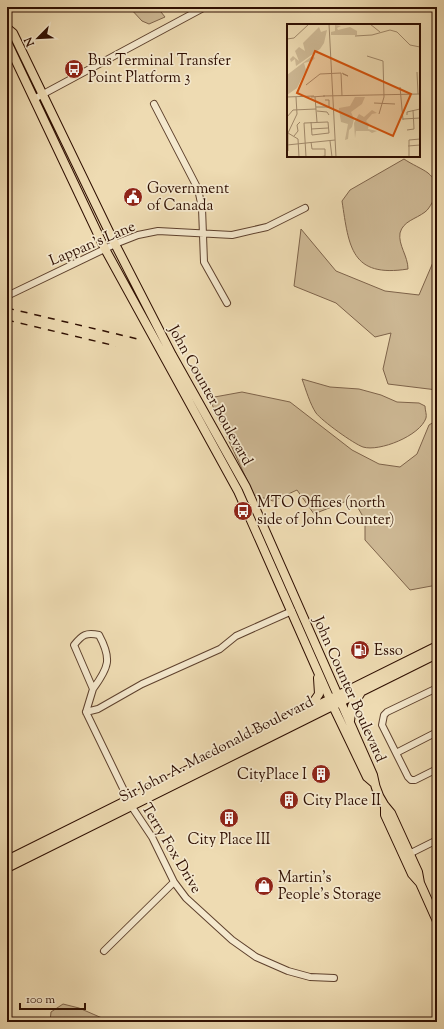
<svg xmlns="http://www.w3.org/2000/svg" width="444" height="1029" font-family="'Sorts Mill Goudy',serif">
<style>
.green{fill:#cdb894;stroke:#7e634a}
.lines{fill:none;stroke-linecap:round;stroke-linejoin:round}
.minor-casing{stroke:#5e412d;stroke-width:8}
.major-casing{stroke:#2e0e01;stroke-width:10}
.minor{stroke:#f4e8cd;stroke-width:6}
.major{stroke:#eedbb2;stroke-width:8}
.rail{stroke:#2e0e01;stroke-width:1.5;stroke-dasharray:7 7;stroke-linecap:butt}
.labels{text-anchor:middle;stroke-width:3.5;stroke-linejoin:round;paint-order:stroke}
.poi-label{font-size:15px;fill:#2e0e01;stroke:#f4e8cd;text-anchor:start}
.street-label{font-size:15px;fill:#2e0e01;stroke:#f4e8cd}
.inset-road{fill:none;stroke:#a1896b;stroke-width:1}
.view{fill:#d5520b;fill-opacity:0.15;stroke:#d5520b;stroke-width:2}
.inset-edge{fill:none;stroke:#2e0e01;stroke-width:2}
</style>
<rect width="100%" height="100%" fill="#eedbb2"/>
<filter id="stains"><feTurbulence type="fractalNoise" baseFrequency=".005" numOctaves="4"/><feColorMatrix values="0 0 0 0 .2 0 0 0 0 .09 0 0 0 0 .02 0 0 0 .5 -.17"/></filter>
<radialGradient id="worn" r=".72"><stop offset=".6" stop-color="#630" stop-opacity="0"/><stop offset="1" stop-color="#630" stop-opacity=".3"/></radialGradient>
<!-- green -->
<path class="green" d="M 129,7 L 157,7 L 165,17 L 149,24 L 142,21 Z
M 404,159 C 411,164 423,169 428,173 C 439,182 438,191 432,203 C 430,206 428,210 425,212 C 416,219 403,221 400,233 C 398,245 408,256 408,269 C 351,278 349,247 342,201 L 350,190 Z
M 301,229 L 336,271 L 385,291 L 419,295 L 434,260 L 437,259 L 437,390 L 388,384 L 383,369 L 391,333 L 375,337 L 336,303 L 294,286 Z
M 302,379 L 330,387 L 359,389 L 381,395 L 397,402 L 419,403 L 425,406 C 425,410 427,415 426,418 C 420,436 379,452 363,447 C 354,444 322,421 316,413 C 310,404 306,390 302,379 Z
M 242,392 L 290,402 L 352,450 L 379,464 L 400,467 L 417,454 L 429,425 L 437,420 L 437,585 L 410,590 L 365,540 L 365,520 L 354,501 L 344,502 L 314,514 L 297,490 L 273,501 L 254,495 L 209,398 Z
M 63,1004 L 79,1008 L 102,1018 L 103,1022 L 50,1022 L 51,1012 Z"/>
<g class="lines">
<defs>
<path id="minor" d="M 34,99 L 205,7
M 154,104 L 198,189 L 202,208 L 204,262 L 227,303
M 7,296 L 115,244 L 138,235 L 158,231 L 232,235 L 267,227 L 305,208
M 437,688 L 387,712 L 384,715 L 382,725 L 408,777 L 411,780 L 415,780 L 435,770 L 437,770
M 86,712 L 132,807 L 152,837 L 174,882 L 186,898 L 232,940 L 256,957 L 288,971 L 310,977 L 334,978
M 86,712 L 98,709 L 142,684 L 220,649 L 236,636 L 292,611
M 86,712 L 93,689 L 74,645 C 82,635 86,632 99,635 C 112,659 109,667 93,689
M 396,753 L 437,732
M 407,855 L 437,840
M 104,951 L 174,882"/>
<path id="major" d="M 7,28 L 13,33 L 115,244 L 172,355 L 246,487 L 373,775 C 375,788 381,803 391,813 L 418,872 L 420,883
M 7,42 L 105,249 L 238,491 L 333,706 L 367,777 L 374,783
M 310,707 L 319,694 L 318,678
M 350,721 L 352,706 L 360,694
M 385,806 L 385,815 L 412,874 L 420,883 L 437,921
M 7,860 L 437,646
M 7,868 L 437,654"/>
</defs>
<!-- minor casing -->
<use href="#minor" class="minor-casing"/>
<!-- major casing -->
<use href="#major" class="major-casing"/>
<!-- minor -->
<use href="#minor" class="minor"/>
<!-- major -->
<use href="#major" class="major"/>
<!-- rail -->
<path class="rail" d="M 7,308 L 142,340
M 7,320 L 116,346
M 7,1016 L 15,1022"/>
</g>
<!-- icons -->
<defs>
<symbol id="bus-disc" viewBox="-11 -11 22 22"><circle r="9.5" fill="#8f2418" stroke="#f4e8cd"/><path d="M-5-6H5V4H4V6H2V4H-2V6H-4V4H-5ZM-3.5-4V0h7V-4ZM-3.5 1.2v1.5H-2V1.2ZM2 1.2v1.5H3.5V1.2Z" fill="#fff"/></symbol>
<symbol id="civic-disc" viewBox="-11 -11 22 22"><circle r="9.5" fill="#8f2418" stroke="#f4e8cd"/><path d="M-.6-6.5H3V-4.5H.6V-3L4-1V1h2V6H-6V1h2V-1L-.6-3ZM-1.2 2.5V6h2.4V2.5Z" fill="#fff"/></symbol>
<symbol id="fuel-disc" viewBox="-11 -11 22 22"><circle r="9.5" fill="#8f2418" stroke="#f4e8cd"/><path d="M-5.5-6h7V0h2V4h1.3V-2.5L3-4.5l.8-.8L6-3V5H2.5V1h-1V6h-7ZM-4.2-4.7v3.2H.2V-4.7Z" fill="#fff"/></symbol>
<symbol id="building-disc" viewBox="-11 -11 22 22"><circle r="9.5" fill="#8f2418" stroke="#f4e8cd"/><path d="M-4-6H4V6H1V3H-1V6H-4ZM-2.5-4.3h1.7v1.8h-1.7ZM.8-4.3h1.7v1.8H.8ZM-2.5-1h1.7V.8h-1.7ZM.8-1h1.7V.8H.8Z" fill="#fff"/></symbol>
<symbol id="shop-disc" viewBox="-11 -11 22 22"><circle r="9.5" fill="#8f2418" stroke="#f4e8cd"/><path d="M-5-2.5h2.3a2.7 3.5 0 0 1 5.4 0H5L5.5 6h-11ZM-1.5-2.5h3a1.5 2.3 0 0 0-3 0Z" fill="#fff"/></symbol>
</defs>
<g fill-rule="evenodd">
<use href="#bus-disc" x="63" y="58" width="22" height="22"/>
<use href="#civic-disc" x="122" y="186" width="22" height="22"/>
<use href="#bus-disc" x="232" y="500" width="22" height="22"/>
<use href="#fuel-disc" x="349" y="639" width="22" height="22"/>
<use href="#building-disc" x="310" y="763" width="22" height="22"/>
<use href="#building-disc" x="278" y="789" width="22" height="22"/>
<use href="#building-disc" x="218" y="807" width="22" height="22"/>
<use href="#shop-disc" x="253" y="875" width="22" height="22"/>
</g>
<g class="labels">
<!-- poi labels -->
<g class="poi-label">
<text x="88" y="65">Bus Terminal Transfer<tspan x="88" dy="17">Point Platform 3</tspan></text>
<text x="147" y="193">Government<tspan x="147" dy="17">of Canada</tspan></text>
<text x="257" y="507">MTO Offices (north<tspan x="257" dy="17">side of John Counter)</tspan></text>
<text x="374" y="655">Esso</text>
<text x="307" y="779" text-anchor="end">CityPlace I</text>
<text x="303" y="805">City Place II</text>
<text x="229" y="844" text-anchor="middle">City Place III</text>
<text x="278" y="882">Martin's<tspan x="278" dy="17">People's Storage</tspan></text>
</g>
<!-- street labels -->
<g class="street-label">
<text transform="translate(92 243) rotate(-23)" y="5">Lappan's Lane</text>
<text transform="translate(211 395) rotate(61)" y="5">John Counter Boulevard</text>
<text transform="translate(350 689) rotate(66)" y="5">John Counter Boulevard</text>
<text transform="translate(216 749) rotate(-27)" y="5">Sir John A. Macdonald Boulevard</text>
<text transform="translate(172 848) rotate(59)" y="5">Terry Fox Drive</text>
</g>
</g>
<!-- overview -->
<g transform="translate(287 24)">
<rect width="133" height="133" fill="#eedbb2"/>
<path d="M 48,1 L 54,2 L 50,4 L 51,6 L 63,3 L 70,7 L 70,11 L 44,11 L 44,8 L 48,7 ZM 32,3 L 34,8 L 40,6 L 37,19 L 33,25 L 9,42 L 8,35 L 4,38 L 3,35 L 6,32 L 12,37 L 8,27 L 12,23 L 18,27 L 16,19 ZM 25,32 L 28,34 L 25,37 L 17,39 L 19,46 L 10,64 L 0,71 L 0,51 ZM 68,73 L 78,73 L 75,80 L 64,88 L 67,95 L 65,103 L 62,106 L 61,115 L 58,116 L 61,100 L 54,98 L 52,86 L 52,84 L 63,82 ZM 85,86 L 90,89 L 85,90 L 79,97 L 82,100 L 81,105 L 90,107 L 85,109 L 82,107 L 69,107 L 68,114 L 67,99 L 72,90 L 77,93 Z" fill="#cdb894"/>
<path class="inset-road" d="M 42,0 L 49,133M 83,0 L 93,8M 68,12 L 85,11 L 103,6 L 110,8 L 123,21 L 133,23M 0,15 L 7,14 L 22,0M 80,32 L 96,37 L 97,73 L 92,90M 130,48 L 131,70M 54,49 L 55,72M 55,49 L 61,52 L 56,50M 19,61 L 33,50 L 54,49M 113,63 L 116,96M 36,72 L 133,70M 0,73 L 27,72M 24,73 L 38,72M 28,73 L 30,98M 87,79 L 108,80M 29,83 L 42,83 L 42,76 L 38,76M 30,87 L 40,88 L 42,91M 120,91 L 120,88 L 133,85M 0,93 L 6,86 L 29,85M 116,95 L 133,94M 24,105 L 41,104M 120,106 L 127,105 L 126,86M 1,109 L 11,115 L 12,133M 7,112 L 11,107 L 10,101 L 13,98 L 11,100M 43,117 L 45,133M 24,118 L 25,125 L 38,125 L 38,132 L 32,133M 0,121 L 48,116M 121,122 L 133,121M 1,127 L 1,109 L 10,90 L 9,73M 19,133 L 17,99 L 18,99 L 40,98 L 41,98 L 42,109 L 25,111 L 24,98M 122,133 L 122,116 L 133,115"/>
<path class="view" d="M 28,27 L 124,70 L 106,112 L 10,69 Z"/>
<rect width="133" height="133" class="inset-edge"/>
</g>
<!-- margin -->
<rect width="444" height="1029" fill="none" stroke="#eedbb2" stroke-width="24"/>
<rect x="8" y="8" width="428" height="1013" fill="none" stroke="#2e0e01" stroke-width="2"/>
<rect x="12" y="12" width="420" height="1005" fill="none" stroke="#2e0e01"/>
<!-- north arrow -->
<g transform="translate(38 38) rotate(246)" stroke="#f4e8cd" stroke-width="3" paint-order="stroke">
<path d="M0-3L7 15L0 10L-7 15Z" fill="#2e0e01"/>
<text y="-6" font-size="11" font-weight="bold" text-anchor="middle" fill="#2e0e01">N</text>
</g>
<!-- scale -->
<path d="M20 1003v6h65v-6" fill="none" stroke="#2e0e01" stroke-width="2"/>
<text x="26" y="1003" font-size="12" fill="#2e0e01" stroke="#f4e8cd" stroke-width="3" paint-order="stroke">100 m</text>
<rect width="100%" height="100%" filter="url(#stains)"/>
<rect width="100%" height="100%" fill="url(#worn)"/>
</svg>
